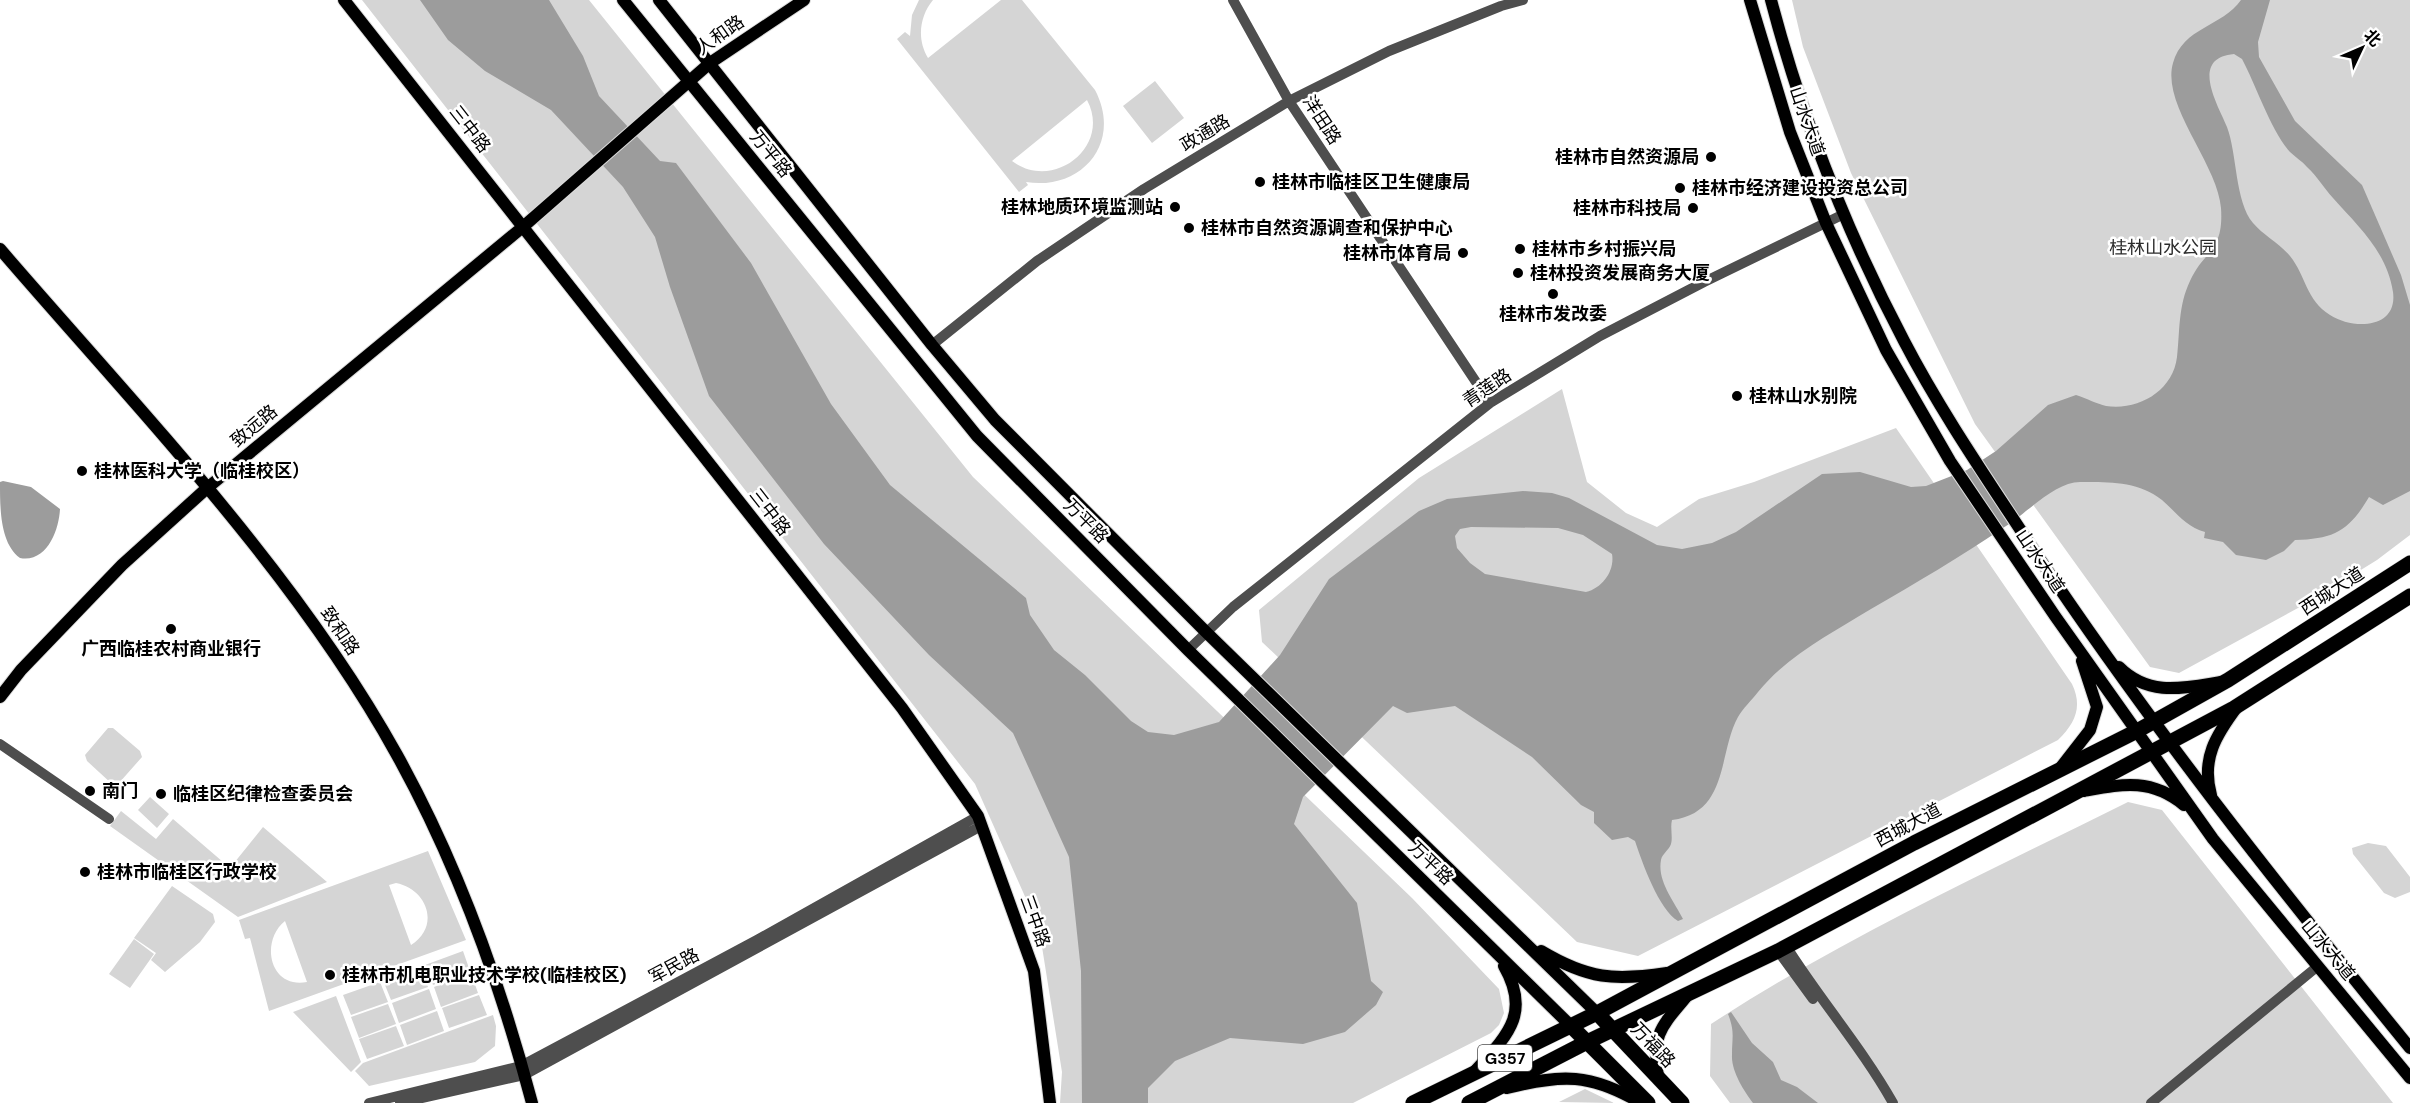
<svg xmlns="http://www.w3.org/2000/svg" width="2410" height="1103" font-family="'DM Sans','Noto Sans SC',sans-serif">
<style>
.green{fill:#d5d5d5;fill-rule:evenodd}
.water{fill:#9c9c9c;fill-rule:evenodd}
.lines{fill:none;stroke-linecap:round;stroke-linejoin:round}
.major-casing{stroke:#dbdbdb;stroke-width:14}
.highway-casing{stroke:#dbdbdb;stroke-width:16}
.minor{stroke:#4e4e4e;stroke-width:10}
.major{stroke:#000;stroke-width:12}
.highway{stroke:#000;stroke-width:15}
.poi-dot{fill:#000;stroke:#fff;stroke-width:2}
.labels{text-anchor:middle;stroke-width:5;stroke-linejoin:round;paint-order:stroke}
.shield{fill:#fff;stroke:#4c4c4c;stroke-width:1.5}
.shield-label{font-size:16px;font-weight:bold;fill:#000}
.street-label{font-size:18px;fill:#000;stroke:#fff}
.poi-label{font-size:18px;font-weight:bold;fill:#000;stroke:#fff;text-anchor:start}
.park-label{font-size:18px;fill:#2c2c2c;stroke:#fff}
</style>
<rect width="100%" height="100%" fill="#fff"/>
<!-- green -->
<path class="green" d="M 362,0 L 589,0 L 973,477 L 1412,898 L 1499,989 L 1504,1013 L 1499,1025 L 1491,1033 L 1353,1103 L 1060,1103 L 1062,1072 L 1039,928 L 975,784 Z
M 919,0 L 933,0 C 919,17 917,40 928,58 L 1001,0 L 1022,0 L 1095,90 C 1123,143 1081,191 1026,182 L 1028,185 L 1019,192 L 897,39 L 905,32 L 910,36 L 912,15 ZM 1087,100 C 1112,147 1053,192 1012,161 Z
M 1792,0 L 2410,0 L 2410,535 L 2377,560 L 2309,602 L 2179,673 L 2150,667 L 1975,424 L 1851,173 L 1803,47 Z
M 1155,81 L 1184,118 L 1152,143 L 1123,106 Z
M 1562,389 L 1587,482 L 1626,513 L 1657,527 L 1699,499 L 1754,482 L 1896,428 L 2072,684 C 2083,707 2075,723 2058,740 L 1638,956 L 1577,942 L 1262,642 L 1259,610 L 1419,478 Z
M 108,728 L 113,728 L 140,751 L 142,757 L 119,783 L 112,784 L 87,761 L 85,755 Z
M 150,797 L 169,814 L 157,828 L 138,810 Z
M 2128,802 L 2162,810 L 2393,1103 L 1730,1103 L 1710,1076 L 1711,1024 C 1843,938 1987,872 2128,802 Z
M 121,811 L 156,839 L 173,819 L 230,868 L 263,827 L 327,882 L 238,917 L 110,826 Z
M 2368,843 L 2386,846 L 2410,877 L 2410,892 L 2395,898 L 2384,893 L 2353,854 L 2352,848 Z
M 428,851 L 466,940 L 269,1011 L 250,938 L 245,939 L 239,920 ZM 396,883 C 427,889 441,926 411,945 L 389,885 ZM 285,921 L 307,982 C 269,989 260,941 285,921 Z
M 172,886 L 213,914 L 215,922 L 200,942 L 165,972 L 151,960 L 156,953 L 134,938 Z
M 134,939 L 154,954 L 130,988 L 109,974 Z
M 463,951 L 470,971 L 433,985 L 425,965 Z
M 421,967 L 428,987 L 391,1000 L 383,980 Z
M 471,973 L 478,993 L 441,1007 L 434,987 Z
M 380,982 L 388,1002 L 351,1015 L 343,995 Z
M 429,989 L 436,1009 L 399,1023 L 392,1003 Z
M 479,995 L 487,1015 L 449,1028 L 442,1008 Z
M 336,996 L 361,1062 L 351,1072 L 293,1012 Z
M 388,1004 L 396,1024 L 359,1038 L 351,1017 Z
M 437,1011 L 444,1031 L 407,1045 L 400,1025 Z
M 493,1015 L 496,1026 L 495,1046 L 475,1062 L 369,1086 L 355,1071 L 363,1063 Z
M 396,1026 L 404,1046 L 367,1059 L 359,1039 Z
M 1585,1089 L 1614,1103 L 1559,1102 Z"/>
<!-- water -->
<path class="water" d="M 420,0 L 549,0 L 583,56 L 599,96 L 660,161 L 676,163 L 751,263 L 831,404 L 890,485 L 1026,598 L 1030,615 L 1054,650 L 1085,675 L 1131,721 L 1148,732 L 1174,735 L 1219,722 L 1280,655 L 1329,579 L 1419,511 L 1447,499 L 1523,491 L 1552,493 L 1569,498 L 1657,545 L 1682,549 L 1712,543 L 1736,532 L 1822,474 L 1860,472 L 1911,487 L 1926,486 L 1967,470 L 1996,451 L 2048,405 L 2076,395 C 2086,398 2097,404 2106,406 C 2138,411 2173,391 2177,357 C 2180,331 2178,306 2190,281 C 2204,250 2224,252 2221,208 C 2218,164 2161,105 2173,63 C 2183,27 2222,27 2241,0 L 2270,0 L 2258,42 L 2259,57 L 2295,121 L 2362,185 L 2401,275 L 2410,305 L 2410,491 L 2383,505 L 2369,497 C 2349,531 2334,539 2295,540 L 2284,551 L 2266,560 L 2236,555 L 2223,542 L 2204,538 L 2205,532 C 2186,527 2176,512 2162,500 C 2138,481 2109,482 2080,482 C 2054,482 2025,515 2003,528 C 1960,557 1916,583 1871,609 C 1832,633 1788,655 1758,692 C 1752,700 1743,708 1738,717 C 1718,753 1729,813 1672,820 C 1670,828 1673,837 1671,844 C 1669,850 1662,854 1661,860 C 1657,881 1674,901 1683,919 L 1678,921 C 1659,910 1642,862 1635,841 L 1628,837 L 1612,840 L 1594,823 L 1594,812 L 1581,805 L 1532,757 L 1455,706 L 1407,713 L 1393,706 L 1303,797 L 1294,824 L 1357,903 L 1371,981 L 1383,992 L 1376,1005 L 1345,1032 L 1303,1044 L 1230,1038 L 1175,1061 L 1148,1088 L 1148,1103 L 1082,1103 L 1081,971 L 1069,857 L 1013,733 L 929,655 L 824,544 L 709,396 L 670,287 L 655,237 L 623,187 L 551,110 L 485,71 L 448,40 ZM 2234,54 L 2242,59 C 2256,85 2271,131 2290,152 C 2295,157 2302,161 2307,167 C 2317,176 2324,188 2333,198 C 2358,226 2387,252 2393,292 C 2398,329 2353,330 2330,315 C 2306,300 2306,276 2290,256 C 2279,243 2263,235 2253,223 C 2235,202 2237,153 2227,127 C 2218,105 2189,58 2234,54 ZM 1471,527 L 1558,528 L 1583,535 L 1612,554 C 1615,570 1603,588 1586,592 L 1485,574 L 1470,563 L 1457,548 L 1455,536 L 1460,529 Z
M 3,481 L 31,487 L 60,509 C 59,530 47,563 20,558 C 0,543 0,509 0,482 Z
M 1731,1012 L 1752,1043 L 1773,1062 L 1781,1080 L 1797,1087 L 1818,1103 L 1753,1103 C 1744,1091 1731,1071 1732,1055 C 1732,1037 1735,1032 1728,1014 Z"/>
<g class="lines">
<defs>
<path id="major" d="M 344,0 L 902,708 L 978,816 L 1034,971 L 1050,1103
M 623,0 L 977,436 L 1188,650 L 1571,1026
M 659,0 L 932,345 L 995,420 L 1206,632 L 1597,1013
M 1750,0 L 1790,132 L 1826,223 L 1886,350 L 1950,461 L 2055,616 L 2213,839 L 2410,1078
M 1771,0 C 1802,118 1847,233 1904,341 C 1942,414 1990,483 2035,552 C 2150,725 2279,887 2410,1048
M 0,249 C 136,407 296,572 397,755 C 458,865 500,982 532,1103
M 2119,667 C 2149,697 2183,688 2221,682
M 0,697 L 21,670 L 122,565 L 206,489 L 524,226 L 710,63 L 804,0
M 2062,766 L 2090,730 L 2097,707 L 2082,661
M 2084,791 C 2123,784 2151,778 2184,805
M 2211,795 C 2201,759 2216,735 2237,707
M 1541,951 C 1588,979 1614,981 1667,973
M 1476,1070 C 1508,1035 1531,1013 1504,966
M 1658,1077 C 1652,1034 1660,1028 1687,996
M 1507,1088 C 1562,1074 1590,1073 1641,1103"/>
<path id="highway" d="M 1597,1013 L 1682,1103
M 1571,1026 L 1648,1103
M 1413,1103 L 1597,1013 L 1914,843 L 2137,731 L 2228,680 L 2410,563
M 1469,1103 L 1587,1042 L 1778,951 L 2234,708 L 2410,596"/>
</defs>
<!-- major casing -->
<use href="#major" class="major-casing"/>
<!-- highway casing -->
<use href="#highway" class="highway-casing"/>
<!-- minor -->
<path class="minor" d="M 1233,0 L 1289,101 L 1490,403
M 932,345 L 1037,261 L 1144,189 L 1289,101 L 1389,51 L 1501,6 L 1523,0
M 1188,650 L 1233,607 L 1490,403 L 1600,336 L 1704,282 L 1844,214
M 0,744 L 109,819
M 1786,946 C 1820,1000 1862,1048 1893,1103
M 1778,951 L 1813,999
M 369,1103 L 521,1066 L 757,940 L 978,816
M 400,1103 L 524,1075 L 981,826
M 2151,1103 L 2318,966"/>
<!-- major -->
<use href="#major" class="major"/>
<!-- highway -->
<use href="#highway" class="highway"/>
</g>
<!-- markers -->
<g class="poi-dot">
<circle cx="1711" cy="157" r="6"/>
<circle cx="1260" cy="182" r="6"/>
<circle cx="1680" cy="188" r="6"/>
<circle cx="1175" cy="207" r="6"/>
<circle cx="1693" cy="208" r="6"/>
<circle cx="1189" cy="228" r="6"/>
<circle cx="1520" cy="249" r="6"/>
<circle cx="1463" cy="253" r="6"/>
<circle cx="1518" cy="273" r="6"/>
<circle cx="1553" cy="294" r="6"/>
<circle cx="1737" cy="396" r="6"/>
<circle cx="82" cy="471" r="6"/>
<circle cx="171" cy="629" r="6"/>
<circle cx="90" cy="791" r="6"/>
<circle cx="161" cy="794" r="6"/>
<circle cx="85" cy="872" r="6"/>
<circle cx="330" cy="975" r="6"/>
</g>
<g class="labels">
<!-- shield labels -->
<rect class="shield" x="1478" y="1045" width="54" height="26" rx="4.5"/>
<g class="shield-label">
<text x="1505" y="1064">G357</text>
</g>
<!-- street labels -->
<g class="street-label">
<text transform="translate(720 35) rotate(-35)" y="6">人和路</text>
<text transform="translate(1322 120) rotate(57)" y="6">洋田路</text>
<text transform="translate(1807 121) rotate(71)" y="6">山水大道</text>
<text transform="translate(470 129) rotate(52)" y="6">三中路</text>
<text transform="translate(1205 133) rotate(-31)" y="6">政通路</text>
<text transform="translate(771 154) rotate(51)" y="6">万平路</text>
<text transform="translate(1487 388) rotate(-34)" y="6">青莲路</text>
<text transform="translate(254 426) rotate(-40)" y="6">致远路</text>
<text transform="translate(770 512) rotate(52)" y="6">三中路</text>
<text transform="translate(1086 521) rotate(45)" y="6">万平路</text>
<text transform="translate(2040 561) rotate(56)" y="6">山水大道</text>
<text transform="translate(2332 591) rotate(-33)" y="6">西城大道</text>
<text transform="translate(340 631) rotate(56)" y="6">致和路</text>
<text transform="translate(1908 825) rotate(-28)" y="6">西城大道</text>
<text transform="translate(1431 863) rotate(44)" y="6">万平路</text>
<text transform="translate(1035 921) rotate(70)" y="6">三中路</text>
<text transform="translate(2328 950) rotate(50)" y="6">山水大道</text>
<text transform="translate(674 966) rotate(-28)" y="6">军民路</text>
<text transform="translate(1653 1045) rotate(46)" y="6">万福路</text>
</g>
<!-- poi labels -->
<g class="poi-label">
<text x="1699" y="163" text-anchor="end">桂林市自然资源局</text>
<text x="1272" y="188">桂林市临桂区卫生健康局</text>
<text x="1692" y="194">桂林市经济建设投资总公司</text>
<text x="1163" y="213" text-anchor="end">桂林地质环境监测站</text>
<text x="1681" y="214" text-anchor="end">桂林市科技局</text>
<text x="1201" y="234">桂林市自然资源调查和保护中心</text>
<text x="1532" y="255">桂林市乡村振兴局</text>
<text x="1451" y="259" text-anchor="end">桂林市体育局</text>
<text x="1530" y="279">桂林投资发展商务大厦</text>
<text x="1553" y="320" text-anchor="middle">桂林市发改委</text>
<text x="1749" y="402">桂林山水别院</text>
<text x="94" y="477">桂林医科大学（临桂校区）</text>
<text x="171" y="655" text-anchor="middle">广西临桂农村商业银行</text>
<text x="102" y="797">南门</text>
<text x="173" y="800">临桂区纪律检查委员会</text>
<text x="97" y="878">桂林市临桂区行政学校</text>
<text x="342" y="981">桂林市机电职业技术学校(临桂校区)</text>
</g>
<!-- park labels -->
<g class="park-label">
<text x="2163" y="254">桂林山水公园</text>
</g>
</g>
<!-- north arrow -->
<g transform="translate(2362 48) rotate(46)" stroke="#ffffff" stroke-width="4.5" paint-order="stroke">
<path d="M0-4.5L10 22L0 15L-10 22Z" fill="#000000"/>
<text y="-9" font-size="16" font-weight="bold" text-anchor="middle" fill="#000000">北</text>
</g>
</svg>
